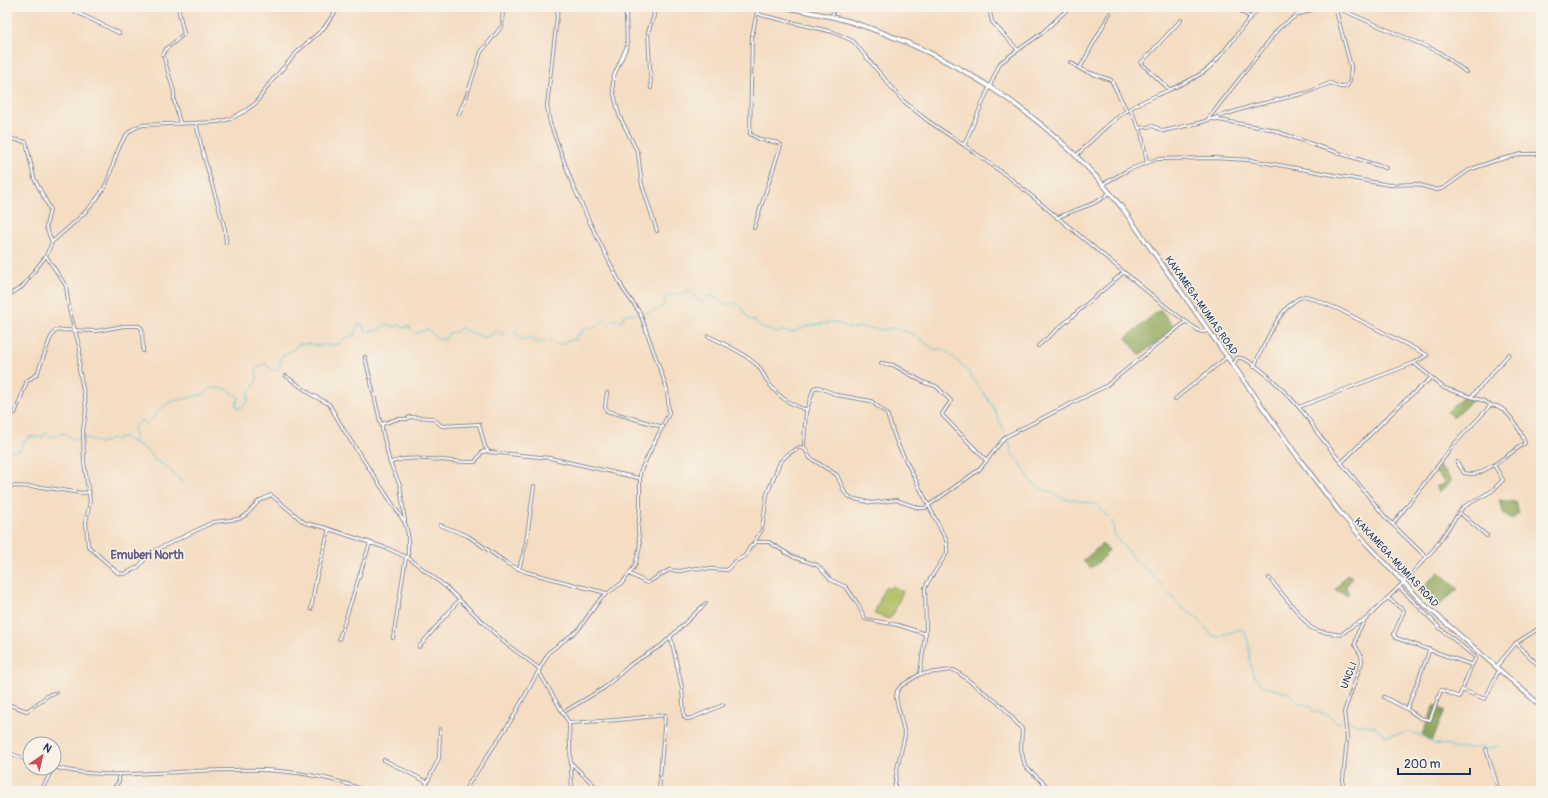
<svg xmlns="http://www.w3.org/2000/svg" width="1548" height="798" font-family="Pangolin,sans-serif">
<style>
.green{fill:#b0bf62;stroke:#667760}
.forest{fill:#8ca658;stroke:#546a5b}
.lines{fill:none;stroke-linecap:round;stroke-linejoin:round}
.stream{stroke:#58c3d3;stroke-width:1}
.minor-casing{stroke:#888690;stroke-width:4}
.trunk-casing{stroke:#888690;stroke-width:5.5}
.minor{stroke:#fff;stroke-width:2}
.trunk{stroke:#fff;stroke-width:3.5}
.labels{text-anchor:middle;stroke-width:3;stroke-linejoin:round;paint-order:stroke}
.street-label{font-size:10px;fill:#1b2f5e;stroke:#f7f3e8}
.quarter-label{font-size:12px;font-weight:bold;fill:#5f5983;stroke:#f7f3e8}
</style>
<rect width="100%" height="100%" fill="#f7f3e8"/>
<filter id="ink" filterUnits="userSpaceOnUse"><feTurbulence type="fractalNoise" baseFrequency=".025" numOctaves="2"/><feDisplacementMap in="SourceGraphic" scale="8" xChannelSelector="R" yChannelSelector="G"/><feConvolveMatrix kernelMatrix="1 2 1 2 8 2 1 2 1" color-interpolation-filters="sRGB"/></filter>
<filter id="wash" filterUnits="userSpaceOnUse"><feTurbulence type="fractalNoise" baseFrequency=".012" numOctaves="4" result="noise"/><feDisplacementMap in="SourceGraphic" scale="16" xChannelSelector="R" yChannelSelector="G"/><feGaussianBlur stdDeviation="0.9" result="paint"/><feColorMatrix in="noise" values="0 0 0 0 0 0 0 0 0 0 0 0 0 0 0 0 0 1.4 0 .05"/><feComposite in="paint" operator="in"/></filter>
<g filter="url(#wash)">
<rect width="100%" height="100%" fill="#f4ddc2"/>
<!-- green -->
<path class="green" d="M 892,586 L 903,591 L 893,615 L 889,619 L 874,614 L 885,587 L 890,589 Z"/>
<!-- forest -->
<path class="forest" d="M 1159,310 L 1161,310 L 1175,328 L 1140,355 L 1126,338 Z
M 1463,397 L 1473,400 L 1453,418 L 1447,412 Z
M 1439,466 L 1445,471 L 1452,481 L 1439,492 L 1435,487 L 1446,483 L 1436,473 Z
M 1499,500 L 1515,502 L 1519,513 L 1513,519 L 1504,515 Z
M 1102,544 L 1109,550 C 1104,558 1097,565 1090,568 L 1083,561 Z
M 1439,572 L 1458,589 L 1437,607 L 1421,592 L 1429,581 Z
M 1347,574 L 1352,577 L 1346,587 L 1348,591 L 1348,595 L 1337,591 L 1336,589 Z
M 1435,705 L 1445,711 L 1432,741 L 1422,734 Z"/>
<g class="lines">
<!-- stream -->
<path class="stream" d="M 1541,262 L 1538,264 L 1541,268
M 133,442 L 144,448 L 155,460 L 164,465 L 179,478 L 183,484
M 7,452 L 20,450 L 22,443 L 26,441 L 28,437 L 43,437 L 46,432 L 52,437 L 64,433 L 73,439 L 87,438 L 100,443 L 103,441 L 106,442 L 112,437 L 116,440 L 124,436 L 129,441 L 133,442 L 136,438 L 133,429 L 141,420 L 147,425 L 158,411 L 170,402 L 205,394 L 211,388 L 227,389 L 239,397 L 236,405 L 238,409 L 240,408 L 248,402 L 248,392 L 253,388 L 257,380 L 256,369 L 265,363 L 271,370 L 279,370 L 281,357 L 293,350 L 298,344 L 309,344 L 320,346 L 341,344 L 345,338 L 355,335 L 359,324 L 363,325 L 365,331 L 378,330 L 387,324 L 394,327 L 399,325 L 403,328 L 408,326 L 416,334 L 427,329 C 435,334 435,341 445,339 L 449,333 L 456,332 L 461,328 L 484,338 L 493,334 L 497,329 L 502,336 L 504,331 L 508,333 L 515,332 L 522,340 L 529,337 C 538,343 536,344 547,341 C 566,350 562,338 576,340 L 577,333 L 582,335 L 583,329 L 596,327 L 604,320 L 609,324 L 614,320 L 621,321 L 626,314 C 639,314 653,315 664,305 L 666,296 L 685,293 L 689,290 L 701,303 L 707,297 L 712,296 L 726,305 L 733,302 C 743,305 744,312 749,320 L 755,321 L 762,328 L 777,333 L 783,331 L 792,333 L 807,326 L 834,322 L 852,329 L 859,327 L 878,330 L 895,328 L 913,334 L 934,349 L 945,350 L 966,369 L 992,405 L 1009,441 L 1012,454 L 1020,462 L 1032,483 L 1041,489 L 1053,492 L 1061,498 L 1096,504 L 1112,521 L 1115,536 L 1141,567 L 1150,572 L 1181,607 L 1197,618 L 1213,636 L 1218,637 L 1240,629 L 1244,631 C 1255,651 1242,682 1272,689 C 1278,690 1282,692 1288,692 L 1297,702 L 1311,707 L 1313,712 L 1328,714 L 1335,722 L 1341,722
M 1346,720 L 1359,725 L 1374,726 L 1386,736 L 1409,732 L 1420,735 L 1434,744 L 1450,745 L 1453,749 L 1483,747 L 1486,749 L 1499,746"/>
</g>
</g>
<g filter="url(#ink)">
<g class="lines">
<defs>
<path id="minor" d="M 66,7 L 119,33
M 178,7 L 184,34 L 166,49 L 163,55 L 174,92 L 174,100 L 180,123
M 628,7 L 626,16 L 627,46 L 613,78 L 613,90 L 619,115 L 638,153 L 642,185 L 657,231
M 757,7 L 757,12 L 761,15 L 833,32 L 853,41 L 902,100 L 928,121 L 964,145
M 989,7 L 992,22 L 1018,50
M 1070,7 L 1042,33 L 1000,63 L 964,145 L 1011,179 L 1165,306 L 1199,331 L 1204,332 L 1208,330
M 1234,7 L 1250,17
M 1335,7 L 1439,52 L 1466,72
M 832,17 L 834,7
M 1070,62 L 1082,70 L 1111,80 L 1127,111
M 1080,68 L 1110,13
M 651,88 L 648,32 L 654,16 L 652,7
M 1169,89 L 1141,63 L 1181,20
M 1130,109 L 1141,132 L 1147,162
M 459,114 L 467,95 L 481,52 L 502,26 L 503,7
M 1208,119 L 1279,28 L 1297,15 L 1320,7
M 1213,119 L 1270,129 L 1320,147 L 1386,168
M 196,123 L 204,157 L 225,229 L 226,243
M 1140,128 L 1153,126 L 1163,131 L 1199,123 L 1252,106 L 1306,93 L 1330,83 L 1340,87 L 1346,87 L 1350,81 L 1351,67 L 1335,7
M 7,138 L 26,142 L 34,178 L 50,209 L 46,227 L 52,242 L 46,256 L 66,286 L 69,309 L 80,349 L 79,369 L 85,399 L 86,411 L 83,430 L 84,462 L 90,501 L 86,522 L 88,546 L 118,573 L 124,574 L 138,567 L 148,556 L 156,550 L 193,532 L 213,522 L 239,519 L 246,515 L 259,501 L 271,495 L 305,523 L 323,527 L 389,549 L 410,559 L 446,587 L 505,643 L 540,669
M 1076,156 C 1094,138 1114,117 1136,105 C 1158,93 1184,86 1205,71 C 1227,54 1239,26 1261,7
M 1103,184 L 1128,170 L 1157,159 L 1212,158 L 1251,160 L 1389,185 L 1416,184 L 1437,190 L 1444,188 L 1469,170 L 1494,161 L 1522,154 L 1541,154
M 1057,218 C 1073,209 1096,206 1109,193
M 754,228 L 781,145 L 778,143 L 759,139 L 750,134 L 752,36 L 757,12
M 52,242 C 69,227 93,208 104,188 C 115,169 116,130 143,125 L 217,122 L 230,119 L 245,111 L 256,103 L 269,84 L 299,50 L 323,29 L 339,7
M 7,296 L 22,287 L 46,256
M 708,336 C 725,344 744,353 758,366 C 762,371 764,376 768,382 C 777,396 791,405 807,410
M 1038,346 L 1124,272
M 365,357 L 381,425
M 881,363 L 893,365 L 925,383 L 936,386 L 951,401 L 942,414 L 943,416 L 986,460
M 1414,363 L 1444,388 L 1484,401 L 1491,405
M 1234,364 L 1237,358 C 1252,354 1309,414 1315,430 L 1386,518 L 1426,557
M 1254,366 C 1265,345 1280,301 1306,296 L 1338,309 L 1427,355 L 1414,363 L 1299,407
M 286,376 L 312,395 L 329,404 L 345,432 L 405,523 L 408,534 L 408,557
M 607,393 L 605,407 L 607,411 L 663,427
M 1472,396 L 1509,354
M 1175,399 L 1227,357
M 15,413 L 27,381 L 37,374 L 50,339 L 55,331 L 62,330 L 96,331 L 124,326 L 139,326 L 142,329 L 143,351
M 1457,462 L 1464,473 C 1481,476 1480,471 1494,465
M 390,463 L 382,430 L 382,424 L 397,419 L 407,419 L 410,417 L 432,418 L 442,426 L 479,424 L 485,447 L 489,452 L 550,458 L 638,478
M 1341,463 L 1402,403 L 1430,379
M 7,486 L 41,487 L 82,493 L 90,492
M 1460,513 L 1487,536
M 405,521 L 400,485 L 390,463 C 409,453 452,463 475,462 L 482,452 L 487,451
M 440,525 L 468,536 L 508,564 L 526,572 L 606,593
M 754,542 L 762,530 L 767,494 L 780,462 L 788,454 L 800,447 L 804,449
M 519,569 L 526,543 L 534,486
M 630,574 L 647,583 L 669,570 L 680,571 L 696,568 L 727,570 L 734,562 L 745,556 L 750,547 L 756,542 L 769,542 L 793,557 L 817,565 L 831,580 L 846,587 L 858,604 L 865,619 L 898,625 L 926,634
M 1269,578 L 1310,627 L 1318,631 L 1341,635 L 1352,626 L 1364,620
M 1399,587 L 1441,629 L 1476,658 L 1472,665
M 1388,598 L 1404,611 L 1394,634 L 1396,638 L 1472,665 L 1459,697 L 1441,690 L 1430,720 L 1420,718 L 1407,709
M 311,609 L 316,580 L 329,529
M 393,638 L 406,557
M 671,638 L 682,688 L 684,717 L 687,719 L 692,718 L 723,705
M 339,639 L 370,543
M 1516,643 L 1541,668
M 419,647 L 459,600
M 1496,667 L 1516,643 L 1541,627
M 539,672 L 569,723 L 617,720 L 665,715 L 659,791
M 920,674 L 926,629 L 925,588 L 928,582 L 947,553 L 947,542 L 897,443 L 887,414 L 871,401 L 837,395 L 818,387 L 814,388 L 806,412 L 805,424 L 804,447 L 810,458 L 837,475 L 845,493 L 851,498 L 872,503 L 896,500 L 919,508 L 925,508 L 980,469 L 1005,437 L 1106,386 L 1185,322
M 1462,690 L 1485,699 L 1499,670
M 1384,697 L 1407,709 L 1430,649
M 7,704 L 27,711 L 50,694 L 56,693
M 562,713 L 604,688 L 631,664 L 662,645 L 706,603
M 569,723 L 572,791
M 1486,749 L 1499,791
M 7,752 L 30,761
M 384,760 L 427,782
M 571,763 L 600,791
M 54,767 C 86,776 121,775 154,773 C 230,770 293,762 367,791
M 41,791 L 53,768
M 112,791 L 119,781 L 119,775
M 423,791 L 439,758 L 440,729
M 464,791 L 512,719 L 549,652 L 578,630 L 601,598 L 623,582 L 635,566 L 640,546 L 638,530 L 640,509 L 640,472 L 669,413 L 667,389 L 640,313 L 623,289 L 590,223 L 572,183 L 550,123 L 547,106 L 558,7
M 894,791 L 897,769 L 905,735 L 896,698 L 897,691 L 901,686 L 920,674 L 952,670 L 956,671 L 1001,705 L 1022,729 L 1021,749 L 1025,766 L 1048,787 L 1061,791
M 1342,791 L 1347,738 L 1344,712 L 1362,662 L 1361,655 L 1355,645 L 1358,632 L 1365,620 L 1403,583 L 1434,549 L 1463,507 L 1492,491 L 1503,480 L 1494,465 L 1525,443 C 1521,431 1505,402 1490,406 L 1456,442 L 1393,524"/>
<path id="trunk" d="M 783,7 C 805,11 827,15 848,21 C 956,54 1055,120 1123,209 L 1300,460 L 1339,511 L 1367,544 L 1424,604 L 1541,706"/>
</defs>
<!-- minor casing -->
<use href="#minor" class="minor-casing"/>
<!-- trunk casing -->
<use href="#trunk" class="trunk-casing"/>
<!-- minor -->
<use href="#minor" class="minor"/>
<!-- trunk -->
<use href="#trunk" class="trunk"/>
</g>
</g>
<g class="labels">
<!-- street labels -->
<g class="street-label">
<text transform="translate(1202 305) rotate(55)" y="4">KAKAMEGA-MUMIAS ROAD</text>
<text transform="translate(1397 562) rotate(47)" y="4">KAKAMEGA-MUMIAS ROAD</text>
<text transform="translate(1348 675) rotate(-69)" y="4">UNCLI</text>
</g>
<!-- quarter labels -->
<g class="quarter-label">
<text x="147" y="559">Emuberi North</text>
</g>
</g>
<!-- margin -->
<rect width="1548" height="798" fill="none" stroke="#f7f3e8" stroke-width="24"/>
<!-- north arrow -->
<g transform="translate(42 756) rotate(34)"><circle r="19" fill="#f7f3e8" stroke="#9fa5b1"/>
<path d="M0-3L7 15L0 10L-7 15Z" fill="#d1495b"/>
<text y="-6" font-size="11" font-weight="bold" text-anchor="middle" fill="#1b2f5e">N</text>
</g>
<!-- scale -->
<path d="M1398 768v6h72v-6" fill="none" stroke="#1b2f5e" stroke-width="2"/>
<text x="1404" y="768" font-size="12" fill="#1b2f5e" stroke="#f7f3e8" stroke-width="3" paint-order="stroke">200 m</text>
</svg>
